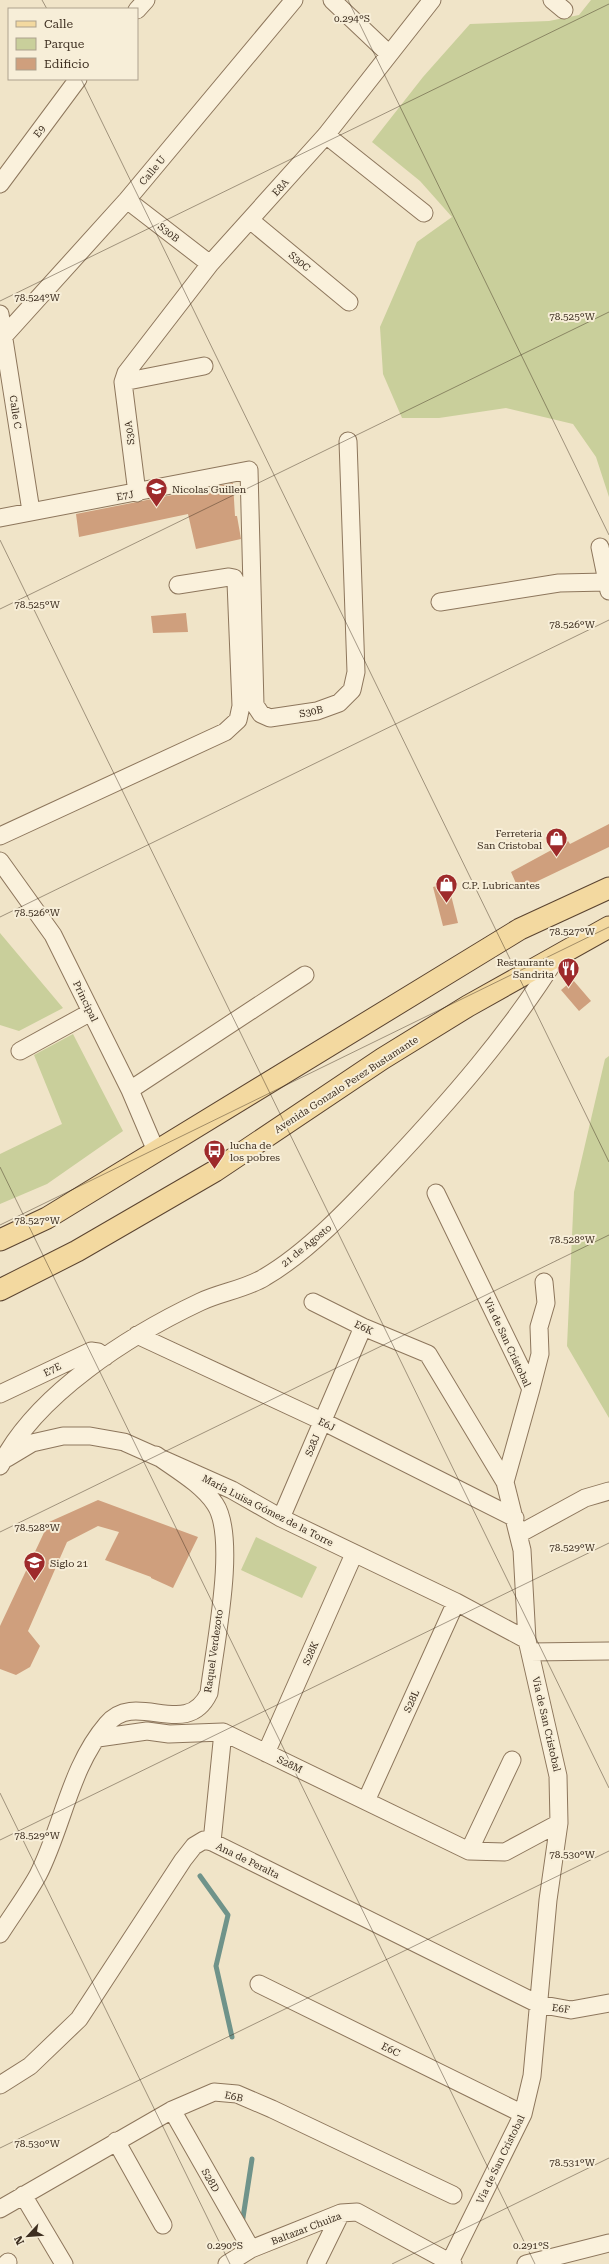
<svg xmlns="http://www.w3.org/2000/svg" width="609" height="2264" font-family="'Roboto Serif',serif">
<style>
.green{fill:#c9cf9b}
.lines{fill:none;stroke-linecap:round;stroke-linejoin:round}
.stream{stroke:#6f938a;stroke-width:5}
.building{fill:#cf9f7d}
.minor-casing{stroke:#8d765c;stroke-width:19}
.major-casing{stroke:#5b4430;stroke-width:23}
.minor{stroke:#faf1dc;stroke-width:17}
.major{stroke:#f3d9a0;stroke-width:21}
.ticks{fill:none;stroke:#3d2e20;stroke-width:1;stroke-opacity:0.45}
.labels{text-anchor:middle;stroke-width:4;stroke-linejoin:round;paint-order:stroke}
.street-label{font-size:10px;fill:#3d2e20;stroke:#f7eed8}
.poi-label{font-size:10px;fill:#3d2e20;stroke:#f7eed8;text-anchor:start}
.ticks-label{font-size:10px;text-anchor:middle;fill:#3d2e20;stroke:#f7eed8;stroke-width:4;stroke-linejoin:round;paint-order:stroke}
</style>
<rect width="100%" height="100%" fill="#f0e4c8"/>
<!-- green -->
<path class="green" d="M 591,0 L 609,0 L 609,497 L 596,457 L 573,424 L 506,408 L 439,418 L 402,418 L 383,374 L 380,327 L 417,242 L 452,217 L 420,181 L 372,142 L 423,77 L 470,24 L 549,21 L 579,15 Z
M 0,933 L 63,1008 L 19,1031 L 0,1025 Z
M 73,1034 L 123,1131 L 47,1184 L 0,1204 L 0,1154 L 62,1124 L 34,1055 Z
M 609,1056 L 609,1418 L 567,1346 L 574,1192 L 605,1059 Z
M 256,1537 L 317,1567 L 302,1598 L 241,1570 Z"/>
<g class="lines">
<!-- stream -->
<path class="stream" d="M 200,1876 L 228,1915 L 216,1966 L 232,2037
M 242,2224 L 252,2159"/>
</g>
<!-- building -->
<path class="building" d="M 233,483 L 235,516 L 237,516 L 241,539 L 196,549 L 188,514 L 79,537 L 76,514 Z
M 186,613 L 188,632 L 153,633 L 151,616 Z
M 609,824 L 609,847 L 519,890 L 511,872 L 568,841 L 570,844 Z
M 448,883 L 458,923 L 443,926 L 433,887 Z
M 573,980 L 591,1001 L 579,1011 L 561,990 Z
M 98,1500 L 198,1537 L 173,1588 L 151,1578 L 151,1577 L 105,1560 L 119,1532 L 98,1526 L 67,1542 L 28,1631 L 40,1646 L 30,1667 L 16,1675 L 0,1669 L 0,1626 L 49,1522 Z"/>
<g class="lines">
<defs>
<path id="minor" d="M 332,0 L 389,54
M 552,0 L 564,10
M 137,10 L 146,0
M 326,135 L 424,213
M 0,184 L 78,79
M 127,200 L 210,264
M 250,220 L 349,302
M 0,314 L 31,511
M 5,335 L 127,200 L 294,0
M 123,382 L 204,366
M 137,493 L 123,382 L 126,373 L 210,264 L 326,135 L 432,0
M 0,518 L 249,470 L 255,705 L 261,714 L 270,718 L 317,711 L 339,703 L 352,690 L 356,672 L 348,441
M 600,547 L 609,591
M 440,602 L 559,583 L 607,582
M 0,836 L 225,732 L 238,720 L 241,706 L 236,582 L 234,578 L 229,577 L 178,585
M 0,861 L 53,935 L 130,1090 L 156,1151
M 20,1051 L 91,1012
M 130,1090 L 305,975
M 436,1193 L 531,1389 L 505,1482 L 522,1550 L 527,1640 L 558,1776 L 559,1823 L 548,1900 L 532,2076 L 523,2114 L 449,2264
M 313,1302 L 363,1327 L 428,1354 L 505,1482
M 137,1335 L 322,1421 L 515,1518
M 531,1389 L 540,1354 L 539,1327 L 546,1303 L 544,1282
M 0,1394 L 91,1351 L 98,1352 L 105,1357
M 7,1458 L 32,1443 L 63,1436 L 90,1436 L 124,1442 L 232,1490 L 281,1518 L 456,1602 L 527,1640
M 0,1466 C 36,1394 130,1335 200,1302 C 221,1292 246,1289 265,1277 C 308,1252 352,1205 386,1169 C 449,1102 509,1034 558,955
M 281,1518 L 363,1327
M 519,1534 L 585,1498 L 609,1491
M 530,1652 L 609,1651
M 98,1738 L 147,1731 L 169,1734 L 223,1732 L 469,1851 L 505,1852 L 559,1823
M 266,1753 L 354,1554
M 366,1801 L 456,1602
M 212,1842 L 223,1732
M 469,1851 L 512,1760
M 0,1934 C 12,1915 27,1895 38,1875 C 63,1826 70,1767 107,1724 C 136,1689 186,1741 209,1693 C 214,1649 238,1538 215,1504 C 202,1484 175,1469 156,1455
M 259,1984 L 523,2114
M 0,2085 L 30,2066 L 79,2019 L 183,1860 L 194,1846 L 204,1840 L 212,1842 L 538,2004 L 571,2010 L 609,2003
M 172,2110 L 251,2249
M 116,2141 L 163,2225
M 23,2195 L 64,2264
M 0,2209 L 172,2110 L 214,2092 L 237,2094 L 272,2109 L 453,2195
M 6,2264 L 8,2262
M 227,2264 L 251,2249 L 341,2213 L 357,2212 L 453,2264
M 316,2264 L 341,2213
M 526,2264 L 609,2243"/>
<path id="major" d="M 0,1240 L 47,1218 L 520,929 L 609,888
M 0,1290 L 77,1251 L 215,1171 L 382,1059 L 468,1006 L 609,927"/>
</defs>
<!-- minor casing -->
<use href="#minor" class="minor-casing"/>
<!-- major casing -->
<use href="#major" class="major-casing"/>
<!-- minor -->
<use href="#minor" class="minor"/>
<!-- major -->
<use href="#major" class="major"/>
</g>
<!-- ticks -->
<path class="ticks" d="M 42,0 L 47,9M 348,0 L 609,535M 81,79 L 609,1162M 0,301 L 609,4M 0,540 L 609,1788M 0,609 L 609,312M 0,917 L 609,620M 0,1167 L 535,2264M 0,1225 L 609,927M 0,1532 L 609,1235M 0,1793 L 230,2264M 0,1840 L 609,1543M 0,2148 L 609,1851M 392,2264 L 609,2158"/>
<!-- icons -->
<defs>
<symbol id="school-pin" viewBox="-11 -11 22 30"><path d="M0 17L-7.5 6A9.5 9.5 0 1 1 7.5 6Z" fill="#9e2a2b" stroke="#f7eed8"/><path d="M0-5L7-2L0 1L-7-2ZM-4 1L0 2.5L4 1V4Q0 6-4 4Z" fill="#fff"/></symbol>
<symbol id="shop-pin" viewBox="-11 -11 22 30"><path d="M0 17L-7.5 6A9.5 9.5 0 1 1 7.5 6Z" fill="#9e2a2b" stroke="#f7eed8"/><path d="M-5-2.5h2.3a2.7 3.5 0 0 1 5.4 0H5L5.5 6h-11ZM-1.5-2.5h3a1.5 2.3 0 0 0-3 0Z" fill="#fff"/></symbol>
<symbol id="restaurant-pin" viewBox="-11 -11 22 30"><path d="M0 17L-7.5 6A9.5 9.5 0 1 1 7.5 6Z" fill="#9e2a2b" stroke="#f7eed8"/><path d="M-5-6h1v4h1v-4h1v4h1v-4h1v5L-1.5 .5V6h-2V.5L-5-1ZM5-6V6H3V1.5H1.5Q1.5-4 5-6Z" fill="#fff"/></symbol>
<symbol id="bus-pin" viewBox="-11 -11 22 30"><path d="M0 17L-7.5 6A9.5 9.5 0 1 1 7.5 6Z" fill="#9e2a2b" stroke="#f7eed8"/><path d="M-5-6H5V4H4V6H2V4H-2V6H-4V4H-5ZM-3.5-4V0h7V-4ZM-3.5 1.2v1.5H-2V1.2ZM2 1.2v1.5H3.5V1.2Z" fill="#fff"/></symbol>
<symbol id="university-pin" viewBox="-11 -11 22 30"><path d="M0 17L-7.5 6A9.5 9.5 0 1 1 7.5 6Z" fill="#9e2a2b" stroke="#f7eed8"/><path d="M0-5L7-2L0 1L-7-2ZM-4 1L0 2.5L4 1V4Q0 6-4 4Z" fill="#fff"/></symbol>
</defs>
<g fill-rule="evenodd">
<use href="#school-pin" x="144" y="476" width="25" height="34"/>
<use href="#shop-pin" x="544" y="826" width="25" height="34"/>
<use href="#shop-pin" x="434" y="872" width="25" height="34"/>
<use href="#restaurant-pin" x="556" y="956" width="25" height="34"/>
<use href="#bus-pin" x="202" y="1138" width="25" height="34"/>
<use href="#university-pin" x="22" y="1550" width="25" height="34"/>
</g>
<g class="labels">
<!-- street labels -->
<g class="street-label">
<text transform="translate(39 131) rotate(-53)" y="4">E9</text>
<text transform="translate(152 170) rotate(-50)" y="4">Calle U</text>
<text transform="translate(280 187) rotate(-48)" y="4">E8A</text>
<text transform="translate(169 232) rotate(38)" y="4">S30B</text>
<text transform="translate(300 261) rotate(40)" y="4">S30C</text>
<text transform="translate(16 412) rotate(81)" y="4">Calle C</text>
<text transform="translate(129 433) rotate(-97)" y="4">S30A</text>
<text transform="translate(125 495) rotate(-10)" y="4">E7J</text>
<text transform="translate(311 711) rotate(-12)" y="4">S30B</text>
<text transform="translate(86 1001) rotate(64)" y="4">Principal</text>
<text transform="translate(346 1084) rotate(-33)" y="4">Avenida Gonzalo Perez Bustamante</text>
<text transform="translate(306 1245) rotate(-39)" y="4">21 de Agosto</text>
<text transform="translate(364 1327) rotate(25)" y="4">E6K</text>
<text transform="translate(508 1342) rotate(65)" y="4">Via de San Cristobal</text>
<text transform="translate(52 1369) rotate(-26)" y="4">E7E</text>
<text transform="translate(327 1424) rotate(26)" y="4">E6J</text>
<text transform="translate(312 1445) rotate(-67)" y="4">S28J</text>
<text transform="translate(268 1510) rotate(27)" y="4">María Luisa Gómez de la Torre</text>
<text transform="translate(213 1651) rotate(-82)" y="4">Raquel Verdezoto</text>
<text transform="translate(310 1653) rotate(-66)" y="4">S28K</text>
<text transform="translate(411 1701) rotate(-66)" y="4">S28L</text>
<text transform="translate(547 1724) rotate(77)" y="4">Via de San Cristobal</text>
<text transform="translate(290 1764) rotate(26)" y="4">S28M</text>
<text transform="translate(248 1860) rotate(26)" y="4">Ana de Peralta</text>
<text transform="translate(561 2008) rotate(7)" y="4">E6F</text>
<text transform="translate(391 2049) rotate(26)" y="4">E6C</text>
<text transform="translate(234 2096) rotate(12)" y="4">E6B</text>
<text transform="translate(500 2159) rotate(-64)" y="4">Via de San Cristobal</text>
<text transform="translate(211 2180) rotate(60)" y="4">S28D</text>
<text transform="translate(306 2228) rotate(-21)" y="4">Baltazar Chuiza</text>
</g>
<!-- poi labels -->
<g class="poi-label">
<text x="172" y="493">Nicolas Guillen</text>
<text x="542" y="837" text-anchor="end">Ferreteria<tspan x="542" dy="12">San Cristobal</tspan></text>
<text x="462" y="889">C.P. Lubricantes</text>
<text x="554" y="966" text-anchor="end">Restaurante<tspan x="554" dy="12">Sandrita</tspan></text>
<text x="230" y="1149">lucha de<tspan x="230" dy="12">los pobres</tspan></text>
<text x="50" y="1567">Siglo 21</text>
</g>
</g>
<g class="ticks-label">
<text x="352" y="22">0.294°S</text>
<text x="37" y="301">78.524°W</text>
<text x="572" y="320">78.525°W</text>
<text x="37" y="608">78.525°W</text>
<text x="572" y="628">78.526°W</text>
<text x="37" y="916">78.526°W</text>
<text x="572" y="935">78.527°W</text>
<text x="37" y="1224">78.527°W</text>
<text x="572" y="1243">78.528°W</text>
<text x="37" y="1531">78.528°W</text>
<text x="572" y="1551">78.529°W</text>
<text x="37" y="1839">78.529°W</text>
<text x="572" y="1858">78.530°W</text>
<text x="37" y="2147">78.530°W</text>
<text x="572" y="2166">78.531°W</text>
<text x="225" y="2249">0.290°S</text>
<text x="531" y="2249">0.291°S</text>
</g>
<!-- legend -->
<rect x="8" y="8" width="130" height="72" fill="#f7eed8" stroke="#ada18e"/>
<rect x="16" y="21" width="20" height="6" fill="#f3d9a0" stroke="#ada18e"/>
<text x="44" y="28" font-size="12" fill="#3d2e20">Calle</text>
<rect x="16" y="38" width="20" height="12" fill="#c9cf9b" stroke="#ada18e"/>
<text x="44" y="48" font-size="12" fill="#3d2e20">Parque</text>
<rect x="16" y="58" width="20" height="12" fill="#cf9f7d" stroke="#ada18e"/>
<text x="44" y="68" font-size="12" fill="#3d2e20">Edificio</text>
<!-- north arrow -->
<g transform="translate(28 2236) rotate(244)" stroke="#f7eed8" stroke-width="3" paint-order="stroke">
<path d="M0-3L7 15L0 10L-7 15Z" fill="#3d2e20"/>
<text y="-6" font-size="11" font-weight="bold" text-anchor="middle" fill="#3d2e20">N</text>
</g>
</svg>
